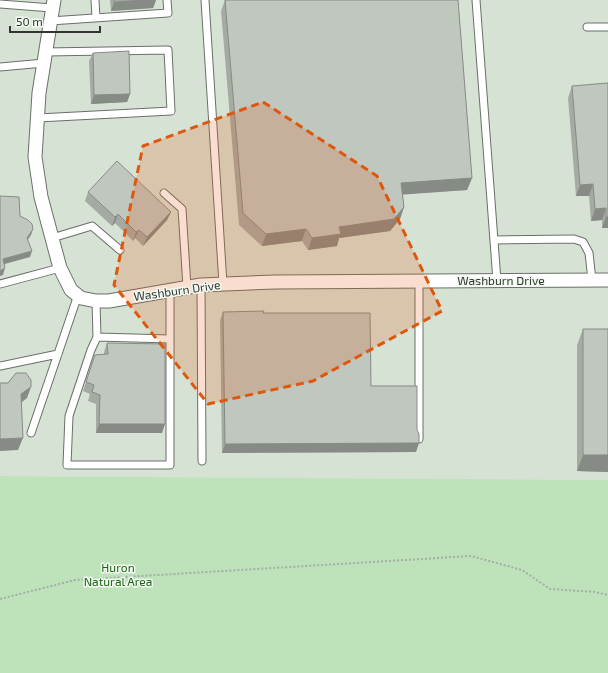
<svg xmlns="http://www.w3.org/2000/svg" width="608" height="673" font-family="'Exo 2',sans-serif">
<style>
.built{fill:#d6e2d4}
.green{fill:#bee2b9}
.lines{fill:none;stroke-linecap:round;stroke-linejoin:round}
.lane-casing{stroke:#697068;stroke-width:9}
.street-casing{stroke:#697068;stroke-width:15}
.path{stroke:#a7ada7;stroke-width:2;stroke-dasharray:2 2;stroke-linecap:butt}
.lane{stroke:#fff;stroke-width:7}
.street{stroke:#fff;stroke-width:13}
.wall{fill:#a5aba3}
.shaded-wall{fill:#868b85}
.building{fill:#c0c7be;stroke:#868b85}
.marked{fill:#df570e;fill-opacity:0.2;stroke:#df570e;stroke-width:3;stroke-dasharray:8 5;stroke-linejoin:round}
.labels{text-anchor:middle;stroke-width:3;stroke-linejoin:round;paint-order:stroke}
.street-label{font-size:12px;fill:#323532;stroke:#f1f9f0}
.park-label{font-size:12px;fill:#206418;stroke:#f1f9f0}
</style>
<rect width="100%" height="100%" fill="#e4ebe3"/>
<!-- built -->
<path class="built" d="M 0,0 L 608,0 L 608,480 L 0,476 Z"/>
<!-- green -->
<path class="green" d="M 0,476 L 608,480 L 608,673 L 0,673 Z"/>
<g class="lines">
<defs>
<path id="lane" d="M 95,0 L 96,18
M 205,0 L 223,284
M 476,0 L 497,281
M 0,4 L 52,8
M 50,21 L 168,13 L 167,0
M 587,27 L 608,27
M 0,67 L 44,63
M 38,118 L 171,111 L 168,50 L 46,52
M 164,193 L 182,209 L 187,287
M 52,238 L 92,226 L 120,250
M 494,240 L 574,239 L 583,242 L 589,253 L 592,280
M 419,281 L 419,439
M 0,284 L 60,268
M 201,285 L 202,461
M 96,301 L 97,337 L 170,339 L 170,290
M 97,337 L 91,350 L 69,416 L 67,465 L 170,465 L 170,339
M 0,366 L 58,354
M 31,433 L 78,295"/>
<path id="street" d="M 54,0 L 39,93 L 35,157 L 41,197 L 60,268 L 71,290 L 81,298 L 96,301 L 109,301 L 201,285 L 275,282 L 608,280"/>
</defs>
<!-- lane casing -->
<use href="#lane" class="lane-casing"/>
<!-- street casing -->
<use href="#street" class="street-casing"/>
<!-- path -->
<path class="path" d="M 0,599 L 75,580 L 471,556 L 522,570 L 550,589 L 595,592 L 608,595"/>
<!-- lane -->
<use href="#lane" class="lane"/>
<!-- street -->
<use href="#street" class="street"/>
</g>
<!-- wall -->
<path class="wall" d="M 110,0 L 156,0 L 153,8 L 111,11 Z
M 225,0 L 472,178 L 467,190 L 402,194 L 404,207 L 400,219 L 390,231 L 339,238 L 337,246 L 308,250 L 302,241 L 262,246 L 239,225 L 221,11 Z
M 93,53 L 130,94 L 127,102 L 91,104 L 89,61 Z
M 608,83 L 608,228 L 602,228 L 602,220 L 591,221 L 589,196 L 576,196 L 568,98 L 572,86 Z
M 88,192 L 171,212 L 167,220 L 143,246 L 135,238 L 133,241 L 115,223 L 112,226 L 85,201 Z
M 223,312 L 263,313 L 371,386 L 416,452 L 222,453 L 220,320 Z
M 583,329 L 608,472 L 577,471 L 577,345 Z
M 107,343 L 162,433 L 96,433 L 96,404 L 88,401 L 90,394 L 83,391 L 95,355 L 104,354 L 104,352 Z"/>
<!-- shaded-wall -->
<path class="shaded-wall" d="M 145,0 L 156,0 L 153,8 L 111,11 L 114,2 Z
M 130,94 L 127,102 L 91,104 L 94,95 Z
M 472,178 L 467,190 L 397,195 L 401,183 Z
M 593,184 L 589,196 L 576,196 L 580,185 Z
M 404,207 L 400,219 L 390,231 L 339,238 L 337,246 L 308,250 L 312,238 L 339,227 Z
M 606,208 L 602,220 L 591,221 L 595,209 Z
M 171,212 L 167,220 L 143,246 L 147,237 Z
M 118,214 L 115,223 L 112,226 L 115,217 Z
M 606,217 L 608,217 L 608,228 L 602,228 Z
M 33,229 L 31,235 L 25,244 L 27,238 Z
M 306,229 L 302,241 L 262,246 L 266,234 Z
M 139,230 L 135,238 L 133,241 L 136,232 Z
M 32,251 L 30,257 L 1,265 L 3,259 Z
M 5,268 L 3,275 L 0,276 L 0,271 Z
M 31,387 L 27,398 L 17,406 L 21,394 Z
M 99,424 L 165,424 L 162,433 L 96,433 Z
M 23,438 L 18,450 L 0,451 L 0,439 Z
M 419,443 L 416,452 L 222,453 L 225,444 Z
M 583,455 L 608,455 L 608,472 L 577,471 Z"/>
<!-- building -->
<path class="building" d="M 114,0 L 145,0 L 114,2 Z
M 225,0 L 458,0 L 472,178 L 401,183 L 404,207 L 394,219 L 339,227 L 341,234 L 312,238 L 306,229 L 266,234 L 243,213 Z
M 129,51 L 130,94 L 94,95 L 93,53 Z
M 608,83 L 608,217 L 606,217 L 606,208 L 595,209 L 593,184 L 580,185 L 572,86 Z
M 117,161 L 171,212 L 147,237 L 139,230 L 136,232 L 118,214 L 115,217 L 88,192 Z
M 0,196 L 19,197 L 20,216 L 28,220 L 32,224 L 33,229 L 27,238 L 32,251 L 3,259 L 5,268 L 0,271 Z
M 264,311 L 263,313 L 370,313 L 371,386 L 417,386 L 417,430 L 419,434 L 419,443 L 225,444 L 223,312 Z
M 583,329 L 608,329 L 608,455 L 583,455 Z
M 107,343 L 165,344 L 165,424 L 99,424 L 100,395 L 92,392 L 94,385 L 86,382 L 95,355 L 108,354 Z
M 16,373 L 26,373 L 31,380 L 31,387 L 21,394 L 23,438 L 0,439 L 0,383 L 8,383 Z"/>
<!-- marked area -->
<path class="marked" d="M 263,102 L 377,176 L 442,311 L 313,381 L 208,404 L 114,285 L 143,146 Z"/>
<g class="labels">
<!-- street labels -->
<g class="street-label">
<text x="501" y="285">Washburn Drive</text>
<text transform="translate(177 291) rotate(-8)" y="4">Washburn Drive</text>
</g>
<!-- park labels -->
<g class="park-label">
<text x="118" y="572">Huron<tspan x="118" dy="14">Natural Area</tspan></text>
</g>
</g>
<!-- scale -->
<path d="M10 26v6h90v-6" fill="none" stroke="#323532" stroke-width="2"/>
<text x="16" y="26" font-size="12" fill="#323532" stroke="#f1f9f0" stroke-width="3" paint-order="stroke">50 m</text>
</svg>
